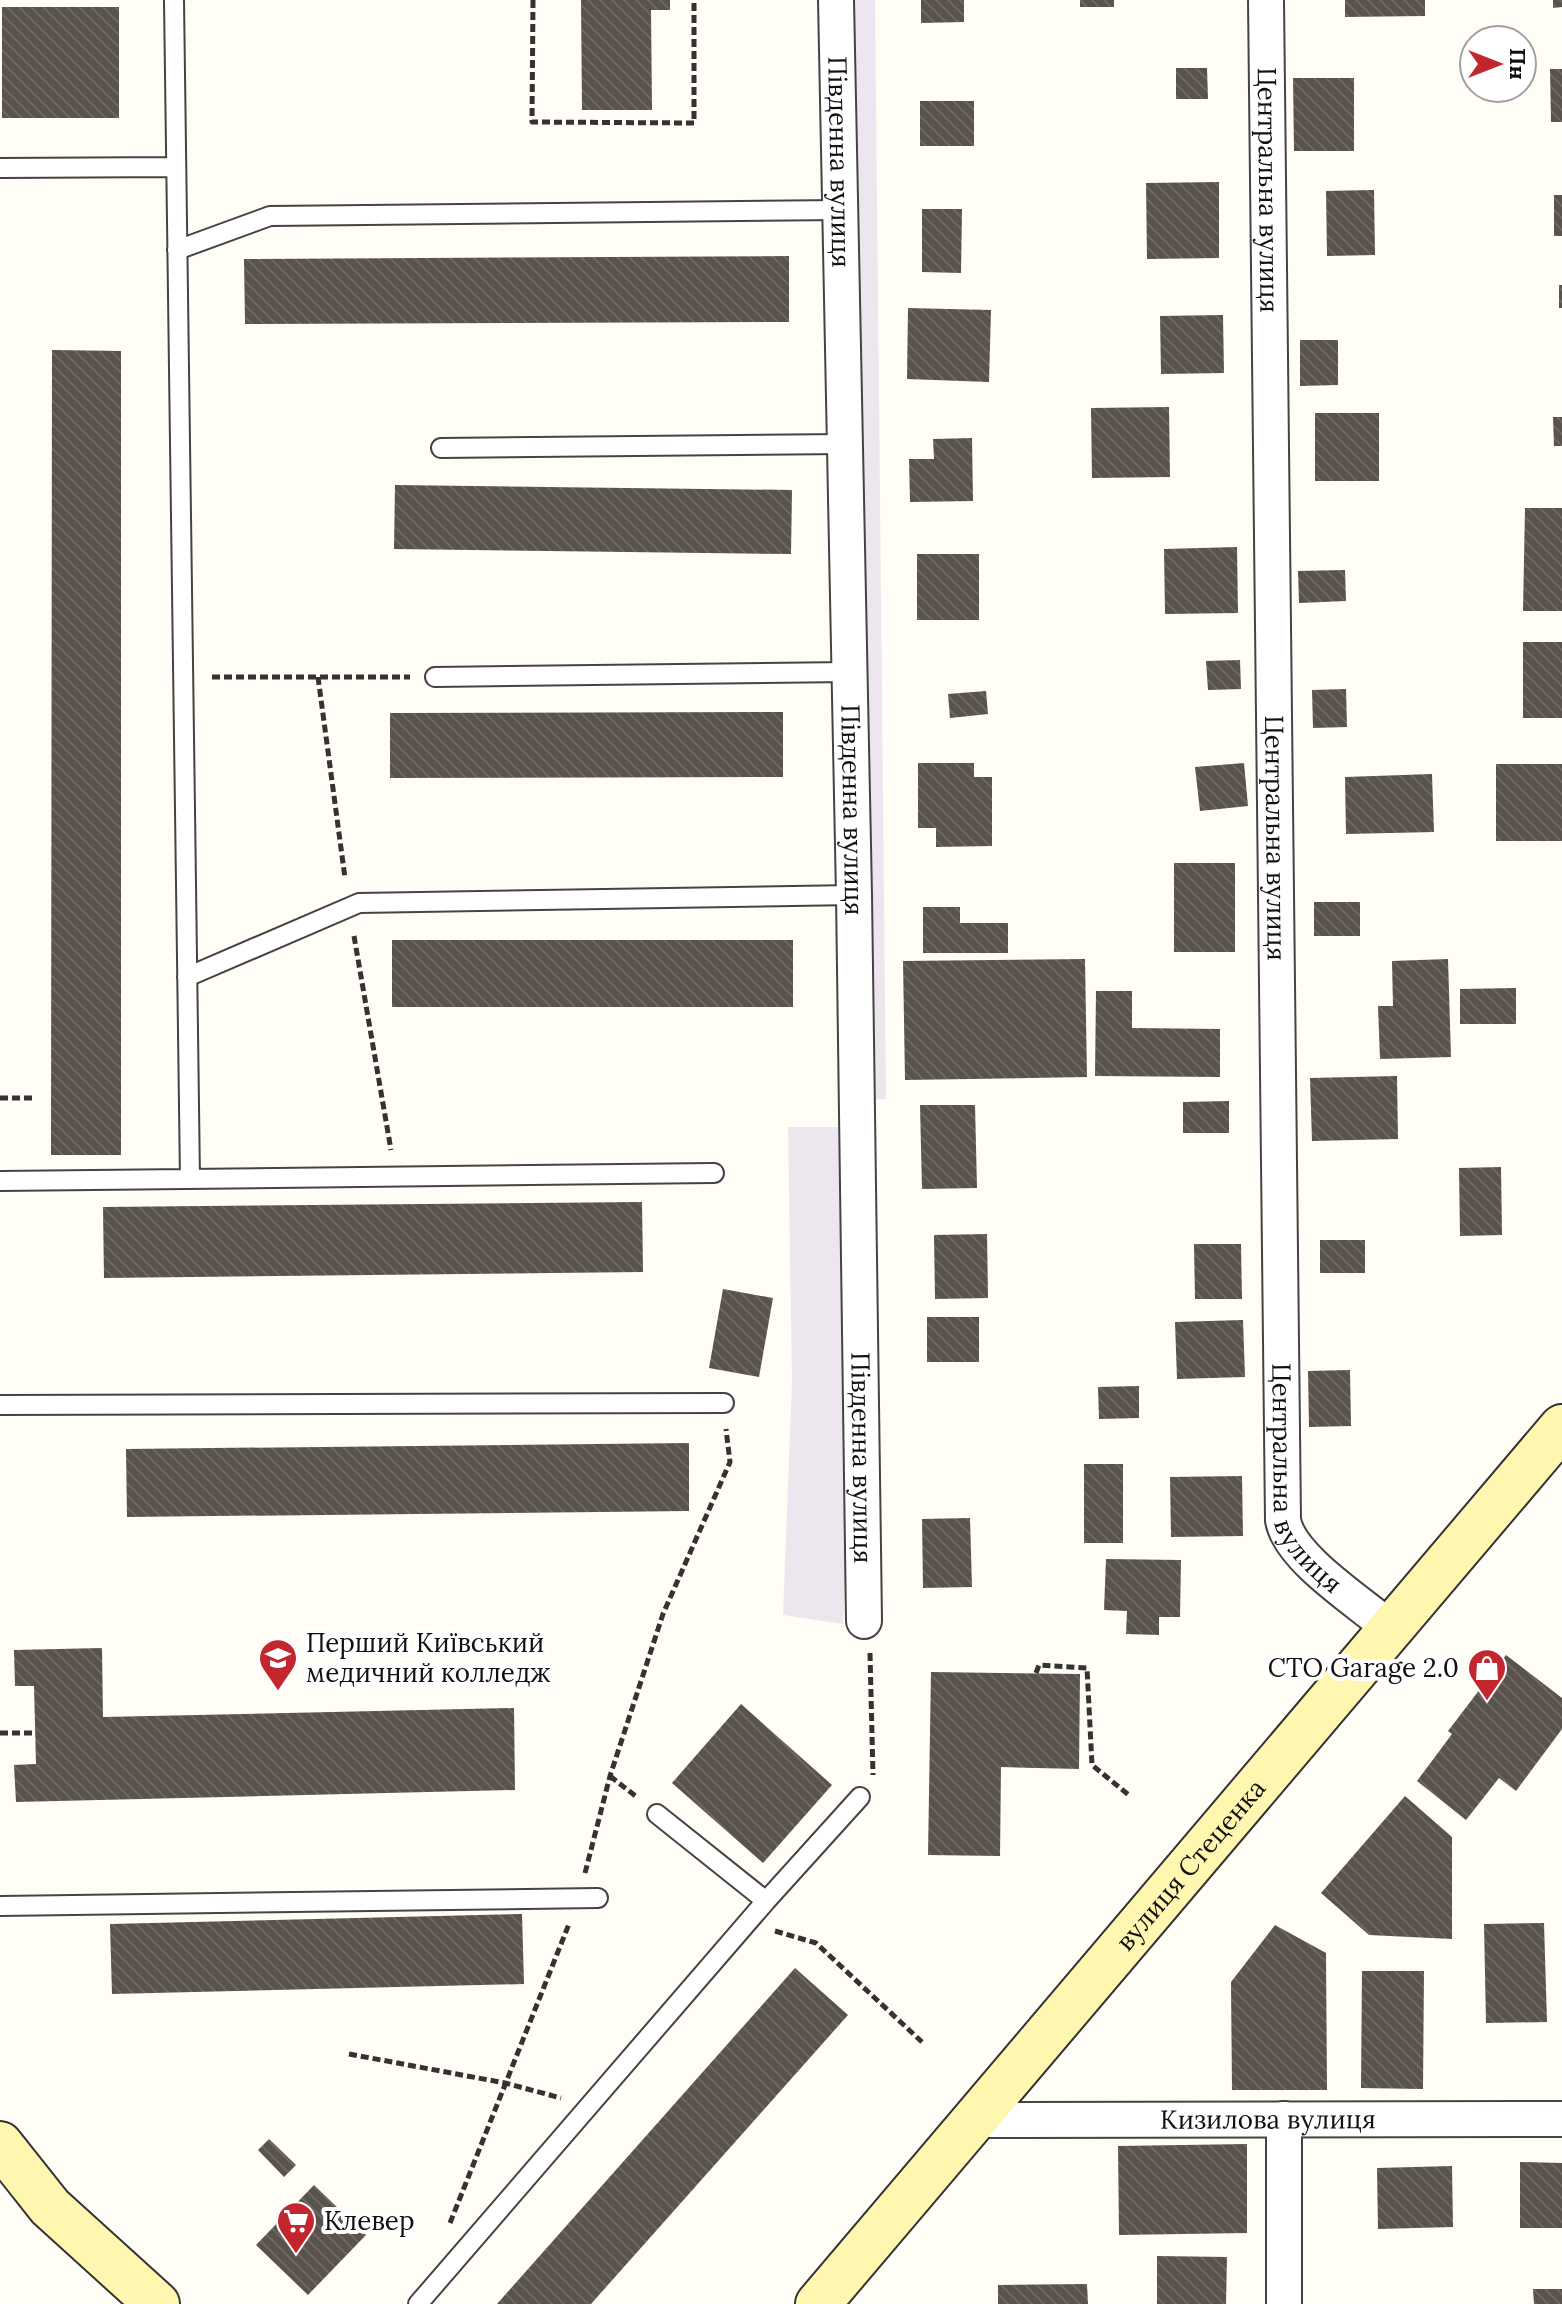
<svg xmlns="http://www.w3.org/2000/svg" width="1562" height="2304" font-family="Lora,serif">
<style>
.industrial{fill:#eee6ef}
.building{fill:url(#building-back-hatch)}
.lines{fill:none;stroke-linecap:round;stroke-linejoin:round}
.lane-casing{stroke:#444;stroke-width:22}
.street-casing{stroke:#444;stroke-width:38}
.secondary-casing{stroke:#333;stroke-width:48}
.path{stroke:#333;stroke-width:5;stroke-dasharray:8 4;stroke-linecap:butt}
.lane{stroke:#fff;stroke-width:18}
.street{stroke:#fff;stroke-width:34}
.secondary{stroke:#fff6b0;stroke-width:44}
.labels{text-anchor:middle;stroke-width:8;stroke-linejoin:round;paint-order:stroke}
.street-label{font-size:26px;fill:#111;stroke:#fff}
.poi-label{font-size:26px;fill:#111;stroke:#fff;text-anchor:start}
</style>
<defs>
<pattern id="building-back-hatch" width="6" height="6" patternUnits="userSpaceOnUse" patternTransform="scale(2)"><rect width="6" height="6" fill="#5a524d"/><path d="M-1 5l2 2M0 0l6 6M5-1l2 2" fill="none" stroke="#6d6662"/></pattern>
</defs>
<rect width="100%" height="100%" fill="#fffdf5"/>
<!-- industrial -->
<path class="industrial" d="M 851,0 L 875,0 L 886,1099 L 866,1100 Z
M 788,1127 L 849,1127 L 853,1387 L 843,1624 L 783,1615 L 792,1383 Z"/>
<!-- building -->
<path class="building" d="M 581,0 L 670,0 L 670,10 L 651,10 L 652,110 L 582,110 Z
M 921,0 L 964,0 L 964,22 L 921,23 Z
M 1080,0 L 1114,0 L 1114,7 L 1080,7 Z
M 1345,0 L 1425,0 L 1425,16 L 1345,17 Z
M 1553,0 L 1562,0 L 1562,7 L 1553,8 Z
M 2,7 L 119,7 L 119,118 L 2,118 Z
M 1176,68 L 1207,68 L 1208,99 L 1176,99 Z
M 1550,69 L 1562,69 L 1562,122 L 1551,122 Z
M 1293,78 L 1354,78 L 1354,151 L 1294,151 Z
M 920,101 L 974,101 L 974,146 L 920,146 Z
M 1219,182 L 1219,258 L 1147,259 L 1146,183 Z
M 1374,190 L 1375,255 L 1327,256 L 1326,191 Z
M 1554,195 L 1562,195 L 1562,236 L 1554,236 Z
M 922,209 L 962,209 L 961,273 L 922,272 Z
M 789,256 L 789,322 L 245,324 L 244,259 Z
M 1559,285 L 1562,285 L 1562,308 L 1559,308 Z
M 908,308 L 991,310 L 989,382 L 907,379 Z
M 1223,315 L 1224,373 L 1161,374 L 1160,316 Z
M 1300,340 L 1338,340 L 1338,385 L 1300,386 Z
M 52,350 L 121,351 L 121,1155 L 51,1155 Z
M 1169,407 L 1170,477 L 1092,478 L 1091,408 Z
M 1315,413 L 1379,413 L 1379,481 L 1315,481 Z
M 1553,417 L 1562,417 L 1562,446 L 1554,446 Z
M 972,438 L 973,501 L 910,502 L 909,459 L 934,459 L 933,439 Z
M 395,485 L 792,490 L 791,554 L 394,549 Z
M 1525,508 L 1562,508 L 1562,611 L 1523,611 Z
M 1237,547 L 1238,613 L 1165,614 L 1164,549 Z
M 917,554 L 979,554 L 979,620 L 917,620 Z
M 1345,570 L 1346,601 L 1299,603 L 1298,571 Z
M 1523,642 L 1562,642 L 1562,718 L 1523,718 Z
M 1240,660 L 1241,689 L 1208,690 L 1206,661 Z
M 1346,689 L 1347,727 L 1313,728 L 1312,690 Z
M 986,691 L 988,714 L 950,718 L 948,694 Z
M 783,712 L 783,777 L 390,778 L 390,713 Z
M 918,763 L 974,763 L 974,777 L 992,777 L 992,846 L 936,847 L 936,828 L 918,828 Z
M 1244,763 L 1248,806 L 1200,811 L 1195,767 Z
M 1496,764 L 1562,764 L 1562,841 L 1496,841 Z
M 1432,774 L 1434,832 L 1346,834 L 1345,777 Z
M 1174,863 L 1235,863 L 1235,952 L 1174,952 Z
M 1314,902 L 1360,902 L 1360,936 L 1314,936 Z
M 923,907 L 960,907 L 960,923 L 1008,923 L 1008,953 L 923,953 Z
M 392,940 L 793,940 L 793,1007 L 392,1007 Z
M 1085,959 L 1087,1077 L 905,1080 L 903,961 Z
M 1448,959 L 1451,1057 L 1380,1059 L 1378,1006 L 1393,1006 L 1392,961 Z
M 1516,988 L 1516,1024 L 1460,1024 L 1460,989 Z
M 1096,991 L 1132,991 L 1132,1028 L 1220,1029 L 1220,1077 L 1095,1076 Z
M 1397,1076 L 1398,1139 L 1312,1141 L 1310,1078 Z
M 1229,1101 L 1229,1133 L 1183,1133 L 1183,1102 Z
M 920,1105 L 975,1105 L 977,1188 L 922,1189 Z
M 1501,1167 L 1502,1235 L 1460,1236 L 1459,1168 Z
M 642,1202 L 643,1272 L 104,1278 L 103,1207 Z
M 987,1234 L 988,1298 L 935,1299 L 934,1235 Z
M 1320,1240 L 1365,1240 L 1365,1273 L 1320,1273 Z
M 1194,1244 L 1241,1244 L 1242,1299 L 1195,1299 Z
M 723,1289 L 773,1298 L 759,1377 L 709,1368 Z
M 927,1317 L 979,1317 L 979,1362 L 927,1362 Z
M 1243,1320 L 1245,1377 L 1177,1379 L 1175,1322 Z
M 1350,1370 L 1351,1426 L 1309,1427 L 1308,1371 Z
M 1139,1386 L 1139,1418 L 1099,1419 L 1098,1387 Z
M 689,1443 L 689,1511 L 127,1517 L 126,1449 Z
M 1084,1464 L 1123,1464 L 1123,1543 L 1084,1543 Z
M 1242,1476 L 1243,1536 L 1171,1537 L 1170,1477 Z
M 970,1518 L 972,1587 L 923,1588 L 922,1519 Z
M 1106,1559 L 1181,1560 L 1180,1617 L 1159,1617 L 1159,1635 L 1126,1634 L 1127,1611 L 1104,1610 Z
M 102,1648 L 103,1717 L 514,1708 L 515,1790 L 16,1802 L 14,1765 L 36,1764 L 34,1686 L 15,1686 L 14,1650 Z
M 1506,1655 L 1562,1698 L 1562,1729 L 1516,1791 L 1499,1778 L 1466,1820 L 1417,1781 L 1452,1734 L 1448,1731 Z
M 931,1672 L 1080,1674 L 1079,1769 L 1001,1767 L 1000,1856 L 928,1855 Z
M 741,1704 L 832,1785 L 763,1863 L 672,1783 Z
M 1405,1796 L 1452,1837 L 1452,1939 L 1369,1935 L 1321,1893 Z
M 522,1914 L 524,1984 L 112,1994 L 110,1924 Z
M 1544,1923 L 1547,2022 L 1486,2023 L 1484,1924 Z
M 1275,1925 L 1326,1953 L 1327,2090 L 1232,2090 L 1231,1982 Z
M 795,1968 L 848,2015 L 591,2304 L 497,2304 Z
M 1362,1971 L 1424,1971 L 1423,2089 L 1361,2088 Z
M 269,2139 L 296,2165 L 284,2177 L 258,2150 Z
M 1247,2144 L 1247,2233 L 1119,2235 L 1118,2146 Z
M 1520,2162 L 1562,2163 L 1562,2228 L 1520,2228 Z
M 1452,2166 L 1453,2227 L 1378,2229 L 1377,2168 Z
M 314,2185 L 366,2235 L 308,2295 L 256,2245 Z
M 1157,2256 L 1227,2257 L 1226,2304 L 1157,2304 Z
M 1087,2284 L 1088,2304 L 998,2304 L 998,2285 Z
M 1533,2289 L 1562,2289 L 1562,2304 L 1534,2304 Z"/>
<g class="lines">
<defs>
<path id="lane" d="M 174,0 L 190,1179
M 0,168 L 175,167
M 177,250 L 270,216 L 840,210
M 441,448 L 845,444
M 435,677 L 850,672
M 187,977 L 359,903 L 854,895
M 0,1181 L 714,1173
M 0,1405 L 724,1403
M 657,1814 L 766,1901
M 0,1906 L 598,1898
M 418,2304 L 766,1901 L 860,1797"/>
<g id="street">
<path id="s1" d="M 836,0 L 854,895 L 864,1621"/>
<path id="s2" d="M 1266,0 L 1283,1520 C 1289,1558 1361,1603 1391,1629"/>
<path id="s3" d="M 974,2120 L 1562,2119"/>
<path d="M 1284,2304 L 1284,2119"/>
</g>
<g id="secondary">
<path d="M 0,2144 L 50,2207 L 157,2304"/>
<path id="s4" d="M 818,2304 L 1562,1427"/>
</g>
</defs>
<!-- lane casing -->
<use href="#lane" class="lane-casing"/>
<!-- street casing -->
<use href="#street" class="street-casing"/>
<!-- secondary casing -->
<use href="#secondary" class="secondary-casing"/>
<!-- path -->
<path class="path" d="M 533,0 L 532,122 L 694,123 L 694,0
M 212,677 L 410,677
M 318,677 L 345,878
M 354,936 L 391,1150
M 0,1098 L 36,1098
M 870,1653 L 873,1775
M 1036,1673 L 1039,1665 L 1087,1668 L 1092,1765 L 1130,1796
M 0,1733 L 35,1733
M 610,1776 L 638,1798
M 585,1873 L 610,1776 L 663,1614 L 730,1462 L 726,1429
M 775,1931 L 816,1943 L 922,2042
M 349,2054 L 505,2083 L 561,2098
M 450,2223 L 569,1924"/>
<!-- lane -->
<use href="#lane" class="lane"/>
<!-- street -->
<use href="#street" class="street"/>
<!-- secondary -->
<use href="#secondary" class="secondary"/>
</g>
<!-- icons -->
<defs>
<symbol id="university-pin" viewBox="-11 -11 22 30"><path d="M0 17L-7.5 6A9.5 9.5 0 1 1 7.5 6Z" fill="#c4262e" stroke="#fff"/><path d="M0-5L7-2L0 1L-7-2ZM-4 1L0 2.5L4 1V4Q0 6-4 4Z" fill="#fff"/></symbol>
<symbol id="shop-pin" viewBox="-11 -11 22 30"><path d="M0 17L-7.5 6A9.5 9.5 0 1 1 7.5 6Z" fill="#c4262e" stroke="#fff"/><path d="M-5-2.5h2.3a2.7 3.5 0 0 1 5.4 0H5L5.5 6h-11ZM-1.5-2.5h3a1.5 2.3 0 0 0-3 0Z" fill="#fff"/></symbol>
<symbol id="supermarket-pin" viewBox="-11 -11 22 30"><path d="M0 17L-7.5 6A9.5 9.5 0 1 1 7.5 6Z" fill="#c4262e" stroke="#fff"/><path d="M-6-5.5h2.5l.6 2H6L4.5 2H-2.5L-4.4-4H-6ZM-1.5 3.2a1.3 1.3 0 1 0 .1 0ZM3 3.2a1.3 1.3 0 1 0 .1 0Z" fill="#fff"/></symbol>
</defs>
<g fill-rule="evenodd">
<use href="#university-pin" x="256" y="1636" width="44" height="60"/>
<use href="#shop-pin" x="1465" y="1646" width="44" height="60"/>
<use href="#supermarket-pin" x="274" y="2199" width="44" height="60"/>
</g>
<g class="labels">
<!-- street labels -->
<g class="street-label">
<text dy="9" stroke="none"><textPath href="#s1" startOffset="162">Південна вулиця</textPath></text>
<text dy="9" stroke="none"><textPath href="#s2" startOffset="190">Центральна вулиця</textPath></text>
<text dy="9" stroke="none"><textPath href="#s1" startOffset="810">Південна вулиця</textPath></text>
<text dy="9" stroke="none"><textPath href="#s2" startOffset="838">Центральна вулиця</textPath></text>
<text dy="9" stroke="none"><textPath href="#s1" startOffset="1458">Південна вулиця</textPath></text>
<text dy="9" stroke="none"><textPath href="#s2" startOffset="1486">Центральна вулиця</textPath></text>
<text dy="9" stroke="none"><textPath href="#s4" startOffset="576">вулиця Стеценка</textPath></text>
<text dy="9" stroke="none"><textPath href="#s3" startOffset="294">Кизилова вулиця</textPath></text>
</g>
<!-- poi labels -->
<g class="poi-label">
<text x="306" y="1652">Перший Київський<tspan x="306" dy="30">медичний колледж</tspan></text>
<text x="1459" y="1677" text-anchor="end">СТО Garage 2.0</text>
<text x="324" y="2230">Клевер</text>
</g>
</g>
<!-- north arrow -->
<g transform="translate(1498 64) rotate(90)"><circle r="38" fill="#ffffff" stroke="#a0a0a0" stroke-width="2"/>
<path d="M0-6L14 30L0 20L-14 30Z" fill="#c4262e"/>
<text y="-12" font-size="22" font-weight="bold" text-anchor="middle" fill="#111111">Пн</text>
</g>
</svg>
